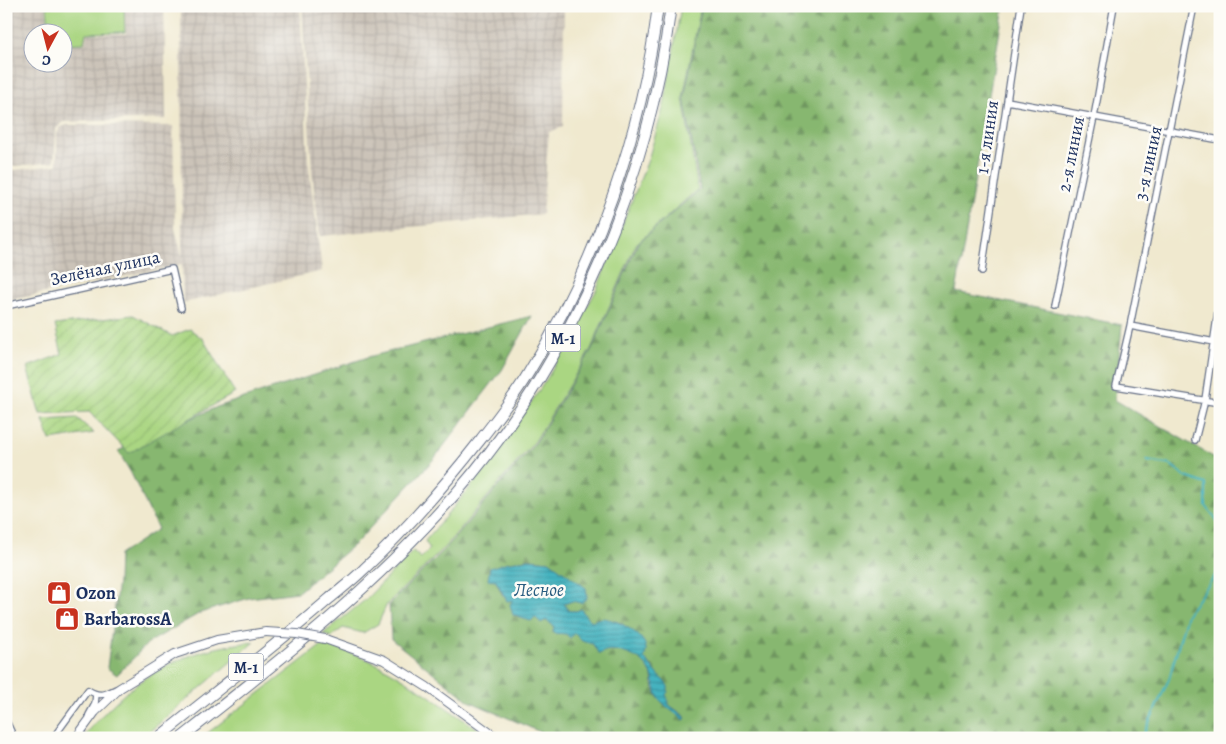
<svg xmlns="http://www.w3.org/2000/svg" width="1226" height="744" font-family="Alegreya,serif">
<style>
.industrial{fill:url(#industrial-grid)}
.grass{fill:#aad682;stroke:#628270}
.forest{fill:url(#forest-firs);stroke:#517367;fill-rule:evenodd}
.garden{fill:url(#garden-furrows);stroke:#628270}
.water{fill:url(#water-rules);stroke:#30718e}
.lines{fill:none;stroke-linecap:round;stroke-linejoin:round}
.stream{stroke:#45b3bf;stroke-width:2}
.street-casing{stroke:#667086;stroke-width:8}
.secondary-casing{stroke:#667086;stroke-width:10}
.highway-casing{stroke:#667086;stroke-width:12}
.street{stroke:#fff;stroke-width:5.5}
.secondary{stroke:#fff;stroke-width:8}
.highway{stroke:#fff;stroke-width:10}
.secondary-bridge-casing{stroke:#667086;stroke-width:10;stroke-linecap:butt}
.secondary-bridge{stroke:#fff;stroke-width:8}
.labels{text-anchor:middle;stroke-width:5;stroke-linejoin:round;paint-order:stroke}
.shield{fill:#fdfcf7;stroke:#5f6c8c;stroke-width:1}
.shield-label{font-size:16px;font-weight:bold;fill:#1b2f5e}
.street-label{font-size:18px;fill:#1b2f5e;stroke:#fdfcf7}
.poi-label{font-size:18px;font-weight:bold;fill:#1b2f5e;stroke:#fdfcf7;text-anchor:start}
.water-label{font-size:19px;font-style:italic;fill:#2a5d80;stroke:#fdfcf7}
</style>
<defs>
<pattern id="industrial-grid" width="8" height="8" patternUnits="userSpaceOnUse" patternTransform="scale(1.25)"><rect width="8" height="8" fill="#cbc3b8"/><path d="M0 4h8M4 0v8" fill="none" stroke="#aea8a1"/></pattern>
<pattern id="forest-firs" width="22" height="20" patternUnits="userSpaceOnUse" patternTransform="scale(1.25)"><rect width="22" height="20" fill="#87b770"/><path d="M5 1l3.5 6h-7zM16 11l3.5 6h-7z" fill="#6e955f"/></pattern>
<pattern id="garden-furrows" width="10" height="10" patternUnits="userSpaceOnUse" patternTransform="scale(1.25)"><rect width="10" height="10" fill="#aad682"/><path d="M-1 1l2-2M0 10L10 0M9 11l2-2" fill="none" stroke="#92b873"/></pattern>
<pattern id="water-rules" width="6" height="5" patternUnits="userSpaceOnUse" patternTransform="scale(1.25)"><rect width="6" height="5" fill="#45b3bf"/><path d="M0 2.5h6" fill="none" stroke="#39929e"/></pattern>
</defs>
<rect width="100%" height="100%" fill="#fdfcf7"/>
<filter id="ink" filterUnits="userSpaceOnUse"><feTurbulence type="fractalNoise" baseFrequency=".02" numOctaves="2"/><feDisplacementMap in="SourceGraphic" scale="10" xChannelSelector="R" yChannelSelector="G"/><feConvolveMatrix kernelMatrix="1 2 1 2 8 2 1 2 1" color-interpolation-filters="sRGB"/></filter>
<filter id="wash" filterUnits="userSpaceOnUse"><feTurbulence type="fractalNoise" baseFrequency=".0096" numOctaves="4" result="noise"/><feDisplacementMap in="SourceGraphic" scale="20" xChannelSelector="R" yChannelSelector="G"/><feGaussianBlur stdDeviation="1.12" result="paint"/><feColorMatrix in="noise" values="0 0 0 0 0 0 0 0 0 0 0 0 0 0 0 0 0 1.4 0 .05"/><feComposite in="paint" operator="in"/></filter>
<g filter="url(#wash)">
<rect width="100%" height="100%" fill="#f0e9cf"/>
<!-- industrial -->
<path class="industrial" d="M 6,6 L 46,6 L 48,32 L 32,32 L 32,62 L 62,62 L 63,45 L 85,44 L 87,34 L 126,34 L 125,6 L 164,6 L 166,119 L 63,122 L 56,129 L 54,162 L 6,167 Z
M 181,6 L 300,6 L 308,160 L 322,271 L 183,303 L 182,264 L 6,301 L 6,171 L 57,165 L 57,133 L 61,127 L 68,125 L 173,126 L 175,229 L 182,256 Z
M 302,6 L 564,6 L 563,127 L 549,132 L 542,214 L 320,236 L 312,173 Z"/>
<!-- grass -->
<path class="grass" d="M 47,6 L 124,6 L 125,32 L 86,33 L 84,43 L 63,44 L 62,32 L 49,32 Z
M 681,6 L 701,6 L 683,98 L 698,189 L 636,244 L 591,349 L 535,441 L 443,549 L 387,604 L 378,624 L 363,633 L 343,628 L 331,637 L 323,634 L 365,600 L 413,551 L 421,558 L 430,549 L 425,541 L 489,465 L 548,377 L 596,291 L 648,160 L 664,105 Z
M 254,642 L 142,738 L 83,738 C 129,679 179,649 254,642 Z
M 322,645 C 372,654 413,685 454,713 C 464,721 480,728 488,738 L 201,738 Z"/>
<!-- forest -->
<path class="forest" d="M 702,6 L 1004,6 L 956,292 L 1122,325 L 1115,400 L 1220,461 L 1220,738 L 554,738 L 469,701 L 391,639 L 389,604 L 444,550 L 536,442 L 592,349 L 638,243 L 700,189 L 684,98 ZM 529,559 L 549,561 L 565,574 L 572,601 L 563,604 L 569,611 L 577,611 L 581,609 L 587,618 L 592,621 C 604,617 610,621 622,623 L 644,658 L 654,668 L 669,705 L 685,716 L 685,719 C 673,713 658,702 654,689 C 652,682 653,676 650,670 C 640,652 615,648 597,651 L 593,644 L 582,641 L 574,633 L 553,630 L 555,626 C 543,618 535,617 521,618 L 516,615 L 513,600 L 503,596 L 496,581 L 505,563 Z
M 532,316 L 502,370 L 433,460 L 357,542 L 298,592 L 249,598 L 200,613 L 148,643 L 117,675 L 107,668 L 118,582 L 119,555 L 158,529 L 131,473 L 118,451 L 217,407 L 368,357 Z"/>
<!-- garden -->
<path class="garden" d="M 133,315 L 172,336 L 190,329 L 203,339 L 235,393 L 129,453 L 89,412 L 40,414 L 27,367 L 62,354 L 55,325 Z
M 77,418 L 94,433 L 50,440 L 43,420 Z"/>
<!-- water -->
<path class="water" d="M 529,559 L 549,561 L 586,588 L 587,598 L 581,603 L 572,601 L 564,604 L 569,611 L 577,611 L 581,609 L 587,618 L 592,621 C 597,619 602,617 608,619 C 619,621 647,636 646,650 C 646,653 645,655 644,658 L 668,686 L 668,692 L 666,694 L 669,705 L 685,717 L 685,720 C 676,714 667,708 660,700 C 655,692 655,686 653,678 C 649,664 638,657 625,653 C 614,650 609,648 599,654 L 593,644 L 582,641 L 574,633 L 570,638 L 566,634 L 553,633 L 554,626 L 546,620 L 541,623 L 535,617 L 531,621 L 521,618 L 516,615 L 513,615 L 510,604 L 513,600 L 507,601 L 496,581 L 488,580 L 490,568 L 505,563 Z"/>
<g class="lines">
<!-- stream -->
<path class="stream" d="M 1147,461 L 1171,465 L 1186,477 L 1206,484 L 1206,506 L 1220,524
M 1142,738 L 1169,679 L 1187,614 L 1220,569"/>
</g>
</g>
<g filter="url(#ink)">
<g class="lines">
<defs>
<path id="street" d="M 1194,6 L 1130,326 L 1116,386 L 1220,403
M 1007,101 L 1220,140
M 982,271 L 1021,6
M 6,306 L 172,269 L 181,308
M 1055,306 L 1094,117 L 1114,6
M 1130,326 L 1220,343
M 1195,440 L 1205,400 L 1220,297
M 89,715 L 95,704 L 96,694
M 6,721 L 14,738
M 53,738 L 88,690 C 100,698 106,694 118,688"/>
<path id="secondary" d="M 325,639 L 384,660 L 427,687 L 497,738
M 76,738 L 95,712 L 120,688 L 175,654 L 217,640 L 266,632"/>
<path id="highway" d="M 158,738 C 215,692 274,647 329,599 C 341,589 353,580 364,569 C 407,529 445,485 481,439 C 498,417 515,396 529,372 C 596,265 642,131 658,6
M 181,738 C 278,662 376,586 457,492 C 573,358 648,182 671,6"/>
</defs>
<!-- street casing -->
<use href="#street" class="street-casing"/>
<!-- secondary casing -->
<use href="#secondary" class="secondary-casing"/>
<!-- highway casing -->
<use href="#highway" class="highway-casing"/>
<!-- street -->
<use href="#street" class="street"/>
<!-- secondary -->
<use href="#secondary" class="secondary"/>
<!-- highway -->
<use href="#highway" class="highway"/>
<defs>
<path id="secondary-bridge" d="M 266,632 L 297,634 L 325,639"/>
</defs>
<!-- secondary-bridge casing -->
<use href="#secondary-bridge" class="secondary-bridge-casing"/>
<!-- secondary-bridge -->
<use href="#secondary-bridge" class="secondary-bridge"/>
</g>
</g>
<!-- icons -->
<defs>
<symbol id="shop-square" viewBox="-11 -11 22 22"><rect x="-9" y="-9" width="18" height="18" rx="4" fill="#c8321e" stroke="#fdfcf7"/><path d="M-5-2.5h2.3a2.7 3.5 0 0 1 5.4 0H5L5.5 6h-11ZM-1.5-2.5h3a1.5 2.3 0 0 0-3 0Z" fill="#fff"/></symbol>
</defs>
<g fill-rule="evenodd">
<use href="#shop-square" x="45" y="579" width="28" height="28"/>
<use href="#shop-square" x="53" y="605" width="28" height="28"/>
</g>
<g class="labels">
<!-- shield labels -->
<g class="shield">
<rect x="545.5" y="324.5" width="35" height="27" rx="4"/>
<rect x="228.5" y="653.5" width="35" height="27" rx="4"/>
</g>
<g class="shield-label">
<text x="563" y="344">М-1</text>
<text x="246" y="673">М-1</text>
</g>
<!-- street labels -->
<g class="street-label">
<text transform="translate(987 137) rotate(-82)" y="6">1-я линия</text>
<text transform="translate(1071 154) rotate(-79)" y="6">2-я линия</text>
<text transform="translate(1148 163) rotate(-78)" y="6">3-я линия</text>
<text transform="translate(105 268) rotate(-12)" y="6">Зелёная улица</text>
</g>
<!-- poi labels -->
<g class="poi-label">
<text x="76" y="599">Ozon</text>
<text x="84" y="625">BarbarossA</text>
</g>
<!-- water labels -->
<g class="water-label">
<text x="539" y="596">Лесное</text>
</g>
</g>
<!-- margin -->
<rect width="1226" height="744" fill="none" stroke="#fdfcf7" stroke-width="25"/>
<!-- north arrow -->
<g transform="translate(48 48) rotate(187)"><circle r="24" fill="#fdfcf7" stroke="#a3aaba"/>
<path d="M0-4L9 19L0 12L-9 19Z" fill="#c8321e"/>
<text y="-8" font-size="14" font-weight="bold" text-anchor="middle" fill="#1b2f5e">С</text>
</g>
</svg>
